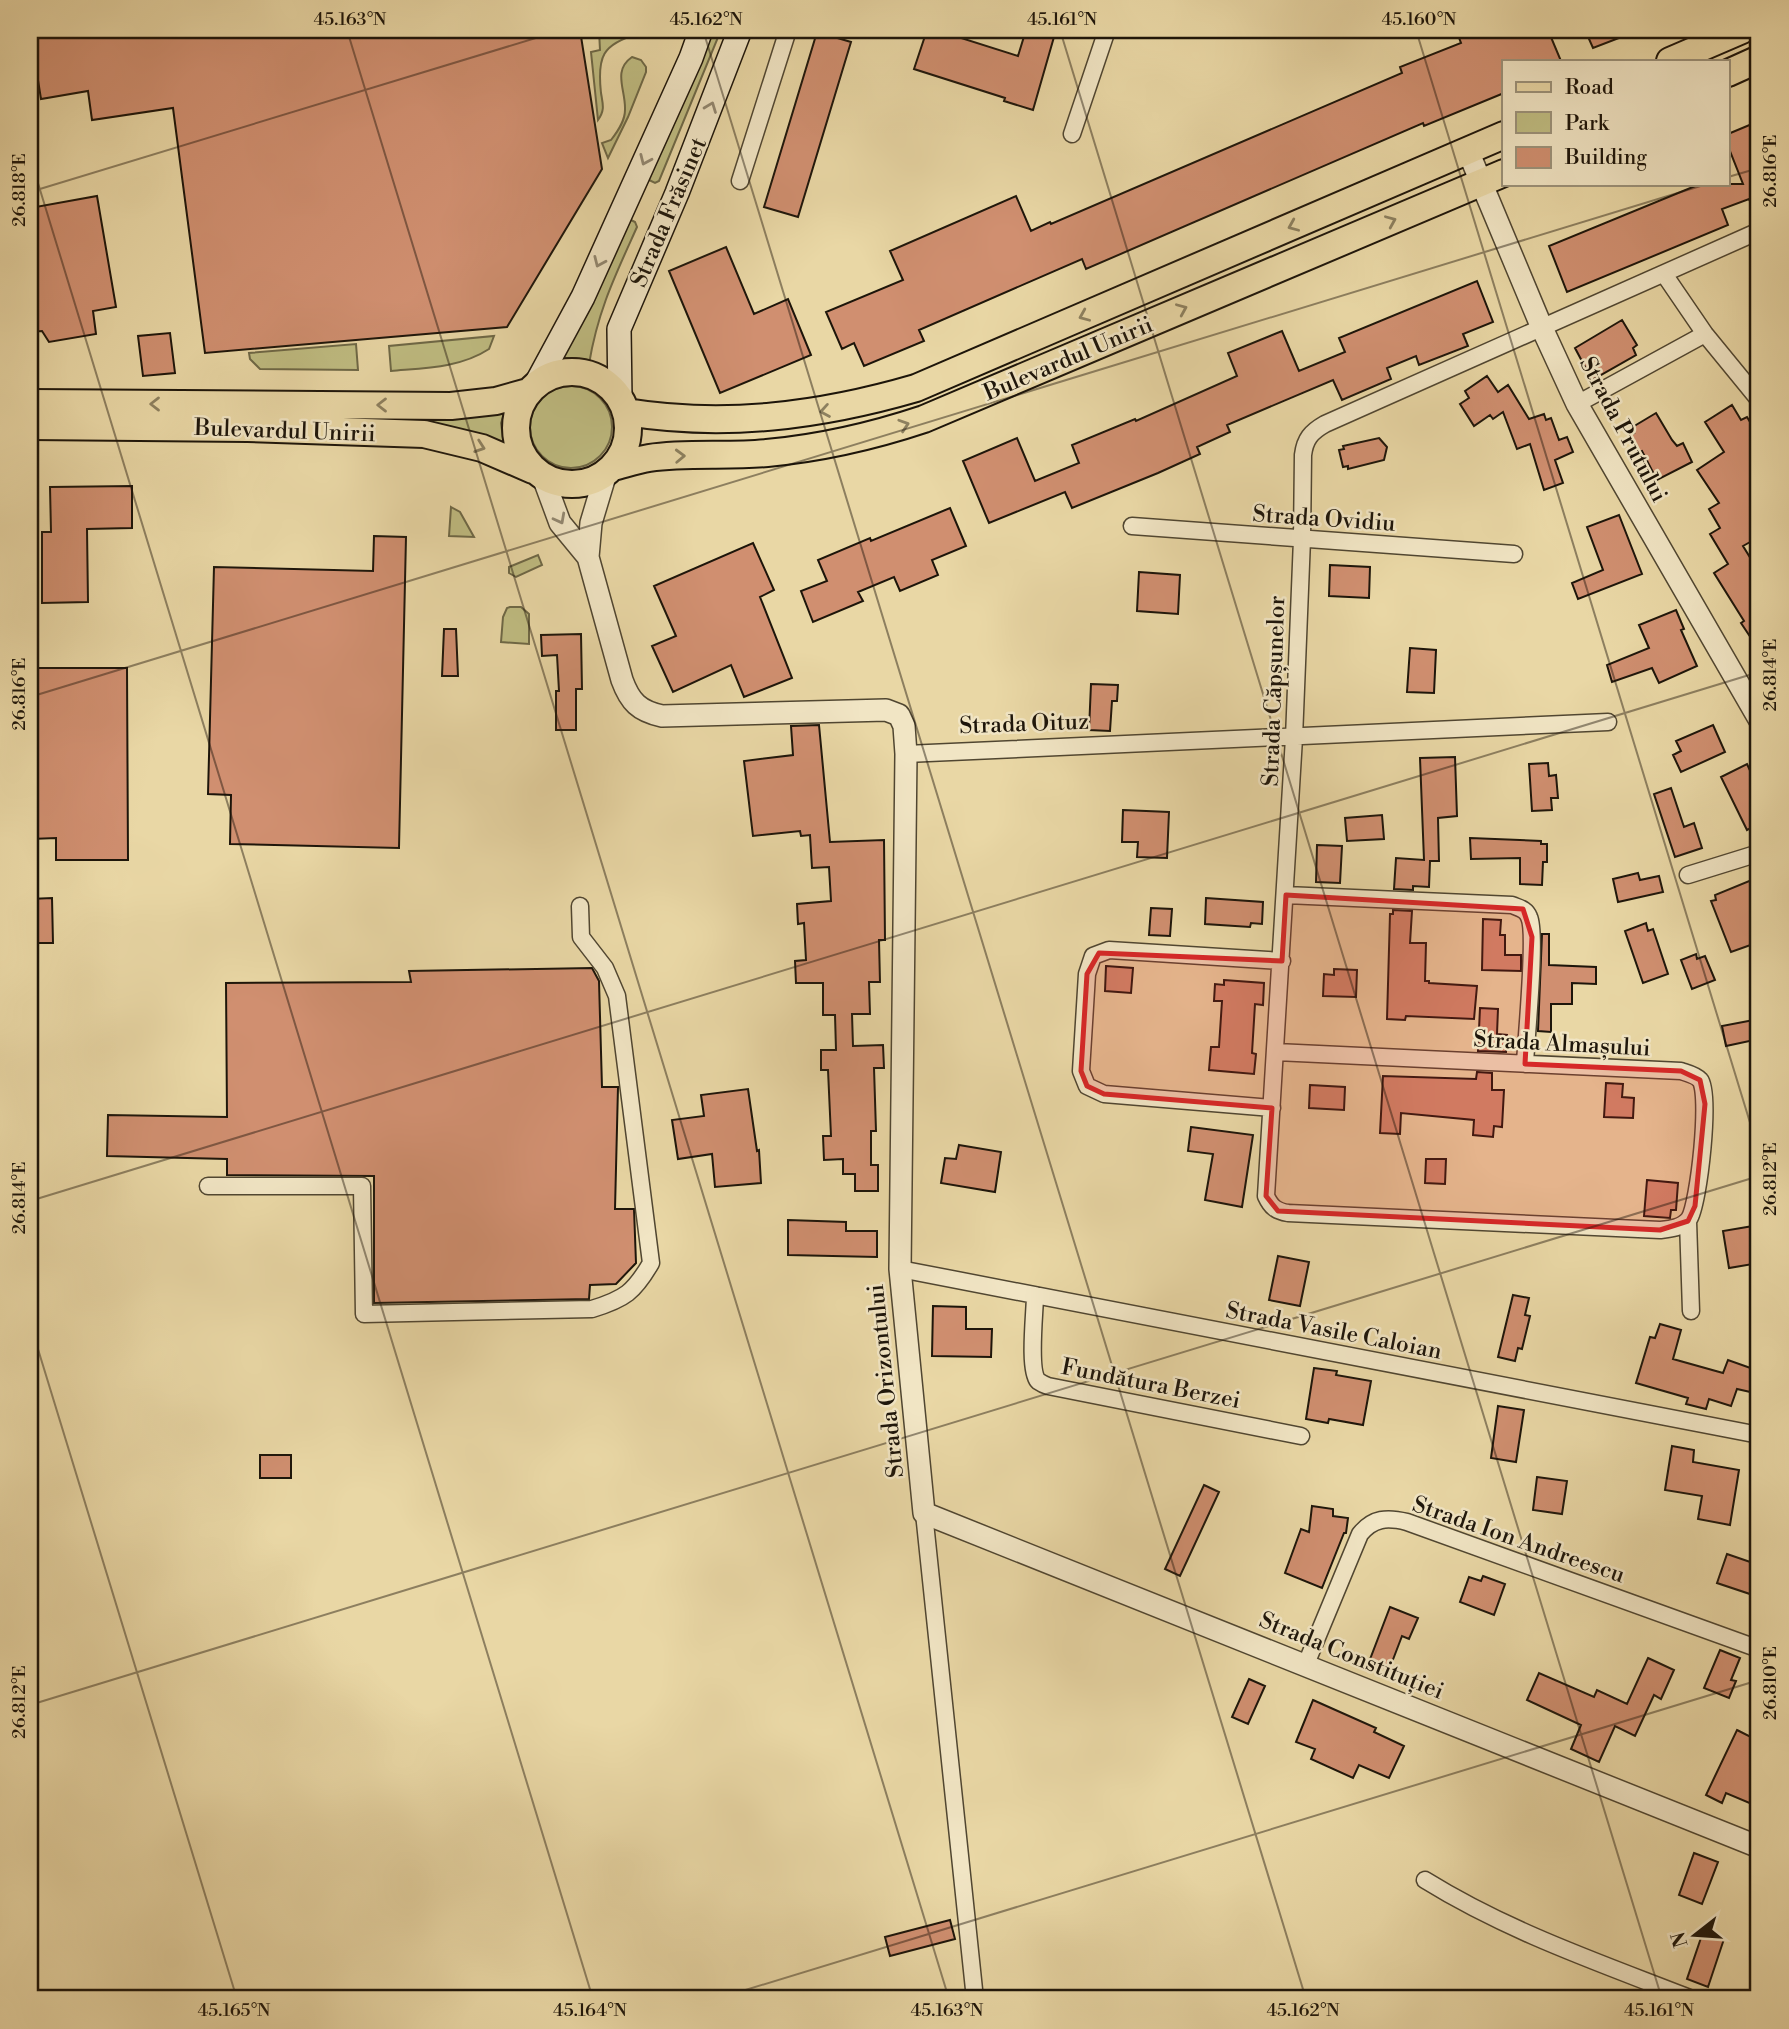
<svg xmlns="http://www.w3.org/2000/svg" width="1789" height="2029" font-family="'Libre Bodoni',serif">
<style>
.green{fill:#bfbc81;stroke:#6e6846;stroke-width:2}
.building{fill:#d08f70;stroke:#1d150a;stroke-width:2}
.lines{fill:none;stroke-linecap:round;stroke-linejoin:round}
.minor-casing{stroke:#504631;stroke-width:19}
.tertiary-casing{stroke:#504631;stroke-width:24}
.secondary-casing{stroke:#1d150a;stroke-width:26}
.primary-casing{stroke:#1d150a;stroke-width:30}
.minor{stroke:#f1e5c4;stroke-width:16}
.tertiary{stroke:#f1e5c4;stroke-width:21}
.secondary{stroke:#f1e5c4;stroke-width:23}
.primary{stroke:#e9d7a5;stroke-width:26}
.oneway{stroke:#928770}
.oneway2{stroke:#8d805f}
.marked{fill:#d62828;fill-opacity:0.2;stroke:#d62828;stroke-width:5;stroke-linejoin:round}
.ticks{fill:none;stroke:#1d150a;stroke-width:2;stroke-opacity:0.45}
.labels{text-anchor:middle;stroke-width:5;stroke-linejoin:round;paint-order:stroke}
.street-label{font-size:23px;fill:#1d150a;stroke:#f1e5c4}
.neatline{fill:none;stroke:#1d150a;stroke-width:2.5}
.ticks-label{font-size:18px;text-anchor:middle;fill:#1d150a}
</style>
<rect width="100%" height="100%" fill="#e9d7a5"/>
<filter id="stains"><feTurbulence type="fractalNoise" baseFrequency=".00286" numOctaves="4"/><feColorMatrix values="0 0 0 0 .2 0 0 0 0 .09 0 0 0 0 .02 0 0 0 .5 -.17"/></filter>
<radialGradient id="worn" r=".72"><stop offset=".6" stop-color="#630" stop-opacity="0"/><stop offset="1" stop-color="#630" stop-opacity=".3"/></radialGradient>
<!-- green -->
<path class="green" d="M 599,30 L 627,30 L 638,34 C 602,44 597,57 601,93 C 603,105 605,110 598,120 L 591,52 L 600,50 Z
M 707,30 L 721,30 L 659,181 L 655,183 L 649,180 L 648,176 Z
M 632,57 L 641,60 L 646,67 L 646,72 L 628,117 L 608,158 L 602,143 L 611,140 C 618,131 625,121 625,110 C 626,90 612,71 632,57 Z
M 629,219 L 635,222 L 637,227 C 615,276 598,310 589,364 L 576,358 L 562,358 Z
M 494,336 L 489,349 C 460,368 424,368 391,371 L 389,346 Z
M 356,344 L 358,370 L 260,369 L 250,359 L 249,353 Z
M530 427a41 41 0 1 1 82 0a41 41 0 1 1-82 0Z
M 505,411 L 501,423 L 504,445 L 293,415 Z
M 451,507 L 460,512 L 474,537 L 449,536 Z
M 538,555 L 542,565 L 516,577 L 509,573 L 509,567 Z
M 510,607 L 521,607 L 529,614 L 529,644 L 501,642 L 503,617 L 507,608 Z"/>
<!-- building -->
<path class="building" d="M 30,30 L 580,30 L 602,169 L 507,327 L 205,353 L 173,108 L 92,120 L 88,91 L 41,99 Z
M 927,30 L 936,30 L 1018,56 L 1026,30 L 1056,30 L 1033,110 L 1004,101 L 1005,98 L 914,69 Z
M 1456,30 L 1548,30 L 1561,61 L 1504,61 L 1504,93 L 1424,126 L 1423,123 L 1086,269 L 1082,259 L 919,330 L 924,341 L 864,366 L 854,343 L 842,349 L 826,312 L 903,280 L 890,251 L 1016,196 L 1031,231 L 1050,222 L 1051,224 L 1402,73 L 1400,67 L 1461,43 Z
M 1585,30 L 1637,30 L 1637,31 L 1593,48 Z
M 817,32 L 851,42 L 798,217 L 764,207 Z
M 1759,121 L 1759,221 L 1749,199 L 1722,209 L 1728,225 L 1567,292 L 1549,246 L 1700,184 L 1743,184 L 1728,146 L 1728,134 Z
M 97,196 L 116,307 L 93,311 L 96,334 L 49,342 L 42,331 L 30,332 L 30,208 Z
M 726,247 L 754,314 L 788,299 L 811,355 L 720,393 L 669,271 Z
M 1477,281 L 1493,322 L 1463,334 L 1468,346 L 1419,365 L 1416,356 L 1387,368 L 1391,379 L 1342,400 L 1333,380 L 1227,425 L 1230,432 L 1197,447 L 1200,454 L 1158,473 L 1072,508 L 1065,492 L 989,523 L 963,461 L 1017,438 L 1035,481 L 1079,463 L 1072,445 L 1135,419 L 1136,421 L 1237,376 L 1228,353 L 1282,331 L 1299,371 L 1345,352 L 1339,338 Z
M 1622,320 L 1637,345 L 1633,348 L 1636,355 L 1592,380 L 1575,348 Z
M 170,333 L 175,373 L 143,376 L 138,336 Z
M 1487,376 L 1498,392 L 1508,385 L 1529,419 L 1544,414 L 1546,420 L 1551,418 L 1559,440 L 1567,437 L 1573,452 L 1555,460 L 1563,483 L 1544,490 L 1530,444 L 1517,449 L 1503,412 L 1493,419 L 1490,415 L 1474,426 L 1460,404 L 1469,398 L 1465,391 Z
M 1732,405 L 1741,420 L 1747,417 L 1759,437 L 1759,537 L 1743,546 L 1759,572 L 1759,650 L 1741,623 L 1744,621 L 1714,573 L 1728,564 L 1710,534 L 1720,528 L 1709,509 L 1719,503 L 1697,470 L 1724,452 L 1705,422 Z
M 1656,413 L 1672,440 L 1677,446 L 1683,443 L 1692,462 L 1657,480 L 1642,451 L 1640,452 L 1630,435 L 1634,433 L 1631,428 Z
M 1379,438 L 1387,447 L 1384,460 L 1348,469 L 1348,466 L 1343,467 L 1339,450 L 1344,449 L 1343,446 Z
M 132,486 L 132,528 L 87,529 L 88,602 L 42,603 L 42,532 L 51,532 L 50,487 Z
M 950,508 L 966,546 L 932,560 L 938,575 L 900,591 L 894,577 L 858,592 L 863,601 L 813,622 L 801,591 L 827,581 L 818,560 L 870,538 L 871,541 Z
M 1619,515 L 1642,574 L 1578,599 L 1572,583 L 1603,570 L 1587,527 Z
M 374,536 L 406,537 L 399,848 L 230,844 L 231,795 L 208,794 L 214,567 L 373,571 Z
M 753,543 L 774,590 L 760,597 L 792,678 L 744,697 L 731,665 L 673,692 L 652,646 L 676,636 L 654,586 Z
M 1330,565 L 1370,567 L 1369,598 L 1329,596 Z
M 1139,572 L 1180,575 L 1178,614 L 1137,611 Z
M 1676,610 L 1684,629 L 1681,630 L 1697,666 L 1659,683 L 1652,668 L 1612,682 L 1607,665 L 1649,648 L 1639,625 Z
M 444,629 L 456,629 L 458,676 L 442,676 Z
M 581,634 L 582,689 L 576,689 L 576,730 L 556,730 L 556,691 L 559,691 L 557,655 L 542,656 L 541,635 Z
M 1410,648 L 1436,650 L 1434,693 L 1407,692 Z
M 30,668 L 127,668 L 128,860 L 56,860 L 56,838 L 31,839 Z
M 1091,684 L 1118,685 L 1117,701 L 1112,701 L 1110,731 L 1089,730 Z
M 819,725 L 830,842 L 884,840 L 885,940 L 879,940 L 880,982 L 869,982 L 870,1014 L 852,1014 L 853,1046 L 883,1045 L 884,1068 L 874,1068 L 876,1131 L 871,1131 L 871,1165 L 878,1165 L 878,1191 L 855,1191 L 855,1174 L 843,1174 L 843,1159 L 824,1160 L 823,1136 L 831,1136 L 828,1070 L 821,1070 L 821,1050 L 836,1050 L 835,1015 L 823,1015 L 823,983 L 796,983 L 795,961 L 806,960 L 804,923 L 798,924 L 797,904 L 831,901 L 829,867 L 812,868 L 810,835 L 801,836 L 800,831 L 753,836 L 744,761 L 793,755 L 791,726 Z
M 1713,725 L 1725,752 L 1681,772 L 1673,755 L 1681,751 L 1676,741 Z
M 1455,757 L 1457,816 L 1438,818 L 1439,861 L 1430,861 L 1429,887 L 1413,886 L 1413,890 L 1394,889 L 1396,858 L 1424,860 L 1420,758 Z
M 1548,763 L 1549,776 L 1556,775 L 1558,798 L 1551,798 L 1552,810 L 1532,811 L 1529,764 Z
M 1747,764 L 1759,790 L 1759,823 L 1747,830 L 1721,777 Z
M 1671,788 L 1684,827 L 1694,823 L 1702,848 L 1675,857 L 1654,794 Z
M 1123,810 L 1169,812 L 1167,858 L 1137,857 L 1138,842 L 1122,842 Z
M 1382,815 L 1384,839 L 1347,841 L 1345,818 Z
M 1470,838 L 1541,841 L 1541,844 L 1547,844 L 1547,862 L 1543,862 L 1542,885 L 1520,884 L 1520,858 L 1471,859 Z
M 1317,845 L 1342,846 L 1340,883 L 1316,882 Z
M 1638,873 L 1640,880 L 1659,876 L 1663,892 L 1618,902 L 1613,879 Z
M 1759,877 L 1759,942 L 1731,952 L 1711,901 L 1716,900 L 1715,895 Z
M 52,898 L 53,943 L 30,943 L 30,899 Z
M 1206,898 L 1263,902 L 1262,924 L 1251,923 L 1250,927 L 1205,924 Z
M 1151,908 L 1172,909 L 1170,936 L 1149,935 Z
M 1393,910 L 1412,911 L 1410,943 L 1426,943 L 1425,981 L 1429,981 L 1429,983 L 1477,986 L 1474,1019 L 1406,1016 L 1405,1020 L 1387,1019 L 1390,914 L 1393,914 Z
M 1483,919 L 1501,920 L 1500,935 L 1505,935 L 1505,955 L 1521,955 L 1521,971 L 1482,970 Z
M 1646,923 L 1648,931 L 1653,929 L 1668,974 L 1643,983 L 1625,931 Z
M 1542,934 L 1549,934 L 1549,965 L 1596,967 L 1596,984 L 1572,983 L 1572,1004 L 1551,1004 L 1551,1032 L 1538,1031 Z
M 1696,954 L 1697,959 L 1705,956 L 1715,980 L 1692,989 L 1681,960 Z
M 1106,966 L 1133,968 L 1131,993 L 1105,991 Z
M 592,968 L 599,981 L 602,1087 L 618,1087 L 615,1209 L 634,1209 L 636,1263 L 616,1284 L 590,1285 L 589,1299 L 374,1303 L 374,1176 L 227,1175 L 227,1159 L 107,1156 L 108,1115 L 227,1117 L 226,983 L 411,982 L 409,971 Z
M 1334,969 L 1357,970 L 1356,997 L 1323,996 L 1324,974 L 1334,975 Z
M 1224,980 L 1264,983 L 1263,1005 L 1255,1004 L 1252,1053 L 1256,1054 L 1254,1074 L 1209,1070 L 1211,1047 L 1219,1047 L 1222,1001 L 1214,1001 L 1215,984 L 1224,985 Z
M 1480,1008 L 1498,1009 L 1497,1034 L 1507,1035 L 1506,1052 L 1478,1051 Z
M 1759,1019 L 1759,1039 L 1726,1046 L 1722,1026 Z
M 1477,1072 L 1492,1073 L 1492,1090 L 1504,1090 L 1502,1127 L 1494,1126 L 1493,1137 L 1473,1135 L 1474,1120 L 1401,1113 L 1400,1134 L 1380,1133 L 1383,1076 L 1476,1079 Z
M 1606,1083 L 1623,1084 L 1622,1097 L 1634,1098 L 1633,1118 L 1604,1117 Z
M 1310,1085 L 1345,1087 L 1344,1110 L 1309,1108 Z
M 748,1089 L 757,1151 L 759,1150 L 761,1183 L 715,1187 L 712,1154 L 678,1159 L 672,1120 L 704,1116 L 701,1095 Z
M 1191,1127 L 1253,1135 L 1242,1207 L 1205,1200 L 1213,1154 L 1188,1151 Z
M 959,1145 L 1001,1152 L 995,1192 L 941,1183 L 945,1158 L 956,1159 Z
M 1426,1159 L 1446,1159 L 1445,1184 L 1425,1183 Z
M 1647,1180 L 1678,1183 L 1676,1210 L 1671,1210 L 1670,1218 L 1644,1216 Z
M 788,1220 L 846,1222 L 846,1231 L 877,1231 L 877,1257 L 788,1255 Z
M 1759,1225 L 1759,1263 L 1729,1268 L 1723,1231 Z
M 1278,1256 L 1309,1262 L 1300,1306 L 1269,1300 Z
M 1513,1295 L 1529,1298 L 1525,1315 L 1530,1316 L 1522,1349 L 1518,1348 L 1515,1361 L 1498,1357 Z
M 933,1306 L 966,1307 L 966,1329 L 992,1329 L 991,1357 L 932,1356 Z
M 1660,1324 L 1681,1330 L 1673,1359 L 1723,1373 L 1728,1360 L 1759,1371 L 1759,1394 L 1737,1389 L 1731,1406 L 1709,1399 L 1706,1409 L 1686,1404 L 1688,1398 L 1636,1383 L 1650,1337 L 1655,1338 Z
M 1314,1368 L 1337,1371 L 1336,1375 L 1371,1381 L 1363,1425 L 1329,1419 L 1328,1423 L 1306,1419 Z
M 1498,1406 L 1524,1410 L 1516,1462 L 1491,1458 Z
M 1672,1446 L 1694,1450 L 1693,1462 L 1739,1470 L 1730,1525 L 1698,1519 L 1702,1496 L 1665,1490 Z
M 260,1455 L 291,1455 L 291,1478 L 260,1478 Z
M 1537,1477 L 1567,1481 L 1562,1514 L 1533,1510 Z
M 1204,1485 L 1219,1492 L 1180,1576 L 1165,1569 Z
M 1312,1506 L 1333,1509 L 1333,1516 L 1348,1518 L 1346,1533 L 1344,1533 L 1322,1588 L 1285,1573 L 1301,1529 L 1309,1532 Z
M 1727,1554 L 1759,1565 L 1759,1597 L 1717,1583 Z
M 1483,1576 L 1505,1584 L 1494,1615 L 1460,1602 L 1469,1577 L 1481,1581 Z
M 1390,1607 L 1418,1618 L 1409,1639 L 1402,1636 L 1389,1670 L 1369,1662 Z
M 1720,1650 L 1740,1658 L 1731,1680 L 1736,1681 L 1729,1698 L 1704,1688 Z
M 1648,1658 L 1674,1670 L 1661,1699 L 1654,1695 L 1635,1736 L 1615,1726 L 1599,1762 L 1571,1749 L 1581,1725 L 1527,1700 L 1539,1673 L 1594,1697 L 1597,1690 L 1627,1704 Z
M 1249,1679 L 1265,1686 L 1248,1724 L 1232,1717 Z
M 1313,1700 L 1376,1728 L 1374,1732 L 1404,1746 L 1389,1778 L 1359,1765 L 1353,1778 L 1311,1759 L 1315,1749 L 1296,1742 Z
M 1737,1730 L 1759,1741 L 1759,1807 L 1726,1793 L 1722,1803 L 1706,1795 Z
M 1694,1853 L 1718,1862 L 1702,1904 L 1679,1895 Z
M 950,1920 L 955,1939 L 890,1956 L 885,1937 Z
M 1703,1932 L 1724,1939 L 1708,1987 L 1687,1979 Z"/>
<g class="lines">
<defs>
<path id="minor" d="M 1072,134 L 1107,30
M 740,181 L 788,30
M 1664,274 L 1705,334 L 1759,400
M 1577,404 L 1705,334
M 1132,526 L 1514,554
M 906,754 L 1608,722
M 1688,875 L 1759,853
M 1286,895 L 1512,905 C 1519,908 1526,909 1529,917 C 1537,933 1526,1039 1525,1064
M 1276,1052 L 1681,1071 C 1687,1073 1696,1075 1700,1080 C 1711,1092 1699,1204 1689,1219 C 1682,1228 1670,1229 1660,1230 L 1288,1213 C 1276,1211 1271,1207 1266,1196 L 1294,738 L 1302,539 L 1303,455 C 1305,439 1311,432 1325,424 L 1759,231
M 1272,1108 L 1104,1094 L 1087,1086 L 1081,1071 L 1087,974 L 1093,956 L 1109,950 L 1282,961
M 208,1186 L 362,1186 L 364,1314 L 592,1309 C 625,1299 634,1292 651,1263 L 617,996 L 605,968 L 581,937 L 580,906
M 1688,1221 L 1691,1311
M 900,1269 L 1759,1435
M 1035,1295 C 1035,1312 1028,1369 1038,1381 C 1041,1383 1045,1385 1048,1386 L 1301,1436
M 924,1513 L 975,1999
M 1306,1664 L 1360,1534 C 1373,1518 1387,1517 1407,1522 L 1759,1649
M 1425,1880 C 1509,1932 1600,1963 1692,1999"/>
<path id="tertiary" d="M 1468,151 L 1542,328 L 1577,404 L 1759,719
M 543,477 L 560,523 L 588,557 L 622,680 C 630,702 639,711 662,716 L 886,710 L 899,715 L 904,726 L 906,754 L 900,1269 L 924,1513 L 1759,1847
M 588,557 L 591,523 L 606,473"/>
<path id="secondary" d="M 536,384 L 583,297 L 691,58 L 701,30
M 620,399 L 619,329 L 677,193 L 740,30"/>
<path id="primary" d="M 1670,61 L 1742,30
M 1728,73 L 1759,59
M516 428a56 56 0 1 1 112 0a56 56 0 1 1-112 0Z
M 30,403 L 451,406 L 496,401 L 528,392
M 626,412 C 725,428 820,416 916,388 L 1504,135
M 30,426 L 248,428 L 424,434 L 482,448 L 533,470
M 613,467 C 625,464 637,460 649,458 C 688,452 728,457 767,453 C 821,448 873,436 924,419 L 1504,173"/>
</defs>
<!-- minor casing -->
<use href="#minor" class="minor-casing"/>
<!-- tertiary casing -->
<use href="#tertiary" class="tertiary-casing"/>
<!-- secondary casing -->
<use href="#secondary" class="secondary-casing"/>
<!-- primary casing -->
<use href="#primary" class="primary-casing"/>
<!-- minor -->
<use href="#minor" class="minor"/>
<!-- tertiary -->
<use href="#tertiary" class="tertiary"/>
<!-- secondary -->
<use href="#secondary" class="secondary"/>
<!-- primary -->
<use href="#primary" class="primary"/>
</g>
<!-- one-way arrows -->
<defs><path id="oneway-chevron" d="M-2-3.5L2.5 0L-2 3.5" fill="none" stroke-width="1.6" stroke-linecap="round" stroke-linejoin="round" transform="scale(1.75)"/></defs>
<g class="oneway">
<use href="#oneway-chevron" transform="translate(711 107) rotate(-69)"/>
<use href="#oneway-chevron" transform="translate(645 160) rotate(114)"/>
<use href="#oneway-chevron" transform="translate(599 262) rotate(114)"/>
<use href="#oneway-chevron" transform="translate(560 519) rotate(62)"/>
</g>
<g class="oneway2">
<use href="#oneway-chevron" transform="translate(1391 221) rotate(-23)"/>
<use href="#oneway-chevron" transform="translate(1293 226) rotate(157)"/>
<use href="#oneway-chevron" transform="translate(1182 309) rotate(-23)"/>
<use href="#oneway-chevron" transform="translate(1084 316) rotate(157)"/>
<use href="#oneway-chevron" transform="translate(155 404) rotate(-180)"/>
<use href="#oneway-chevron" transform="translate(382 405) rotate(-180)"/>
<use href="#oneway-chevron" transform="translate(825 411) rotate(170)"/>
<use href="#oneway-chevron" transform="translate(904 425) rotate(-18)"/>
<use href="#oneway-chevron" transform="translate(480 447) rotate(19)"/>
<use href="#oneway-chevron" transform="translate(680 456) rotate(-2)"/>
</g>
<!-- marked area -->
<path class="marked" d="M 1286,895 L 1523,909 L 1532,937 L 1525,1064 L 1681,1071 L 1700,1080 L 1705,1104 L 1695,1206 L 1688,1221 L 1660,1230 L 1278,1211 L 1266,1196 L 1272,1108 L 1104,1094 L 1087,1086 L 1081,1071 L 1087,974 L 1099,953 L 1282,961 Z"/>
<!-- ticks -->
<path class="ticks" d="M 347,30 L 949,1999M 703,30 L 1306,1999M 1060,30 L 1662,1999M 1416,30 L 1759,1152M 30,157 L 593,1999M 1728,177 L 1759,168M 30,192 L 562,30M 30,697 L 1707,184M 30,1201 L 1759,672M 30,1323 L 237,1999M 30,1705 L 1759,1176M 716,1999 L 1759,1680"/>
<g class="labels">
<!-- street labels -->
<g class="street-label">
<text transform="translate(668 212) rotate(-67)" y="8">Strada Frăsinet</text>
<text transform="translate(1068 358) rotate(-23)" y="8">Bulevardul Unirii</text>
<text transform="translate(1624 429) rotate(62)" y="8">Strada Prutului</text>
<text transform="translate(285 430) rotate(2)" y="8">Bulevardul Unirii</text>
<text transform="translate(1324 518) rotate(4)" y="8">Strada Ovidiu</text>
<text transform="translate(1273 691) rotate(-88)" y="8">Strada Căpșunelor</text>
<text transform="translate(1024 723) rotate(-2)" y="8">Strada Oituz</text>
<text transform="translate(1562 1043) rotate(3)" y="8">Strada Almașului</text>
<text transform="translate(1334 1330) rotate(11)" y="8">Strada Vasile Caloian</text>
<text transform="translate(885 1381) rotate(-96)" y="8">Strada Orizontului</text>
<text transform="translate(1151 1383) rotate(11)" y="8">Fundătura Berzei</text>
<text transform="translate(1519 1539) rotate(19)" y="8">Strada Ion Andreescu</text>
<text transform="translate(1352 1655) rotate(22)" y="8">Strada Constituției</text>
</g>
</g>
<!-- margin -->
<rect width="1789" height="2029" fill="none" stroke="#e9d7a5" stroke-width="77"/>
<!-- legend -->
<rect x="1502" y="60" width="228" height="126" fill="#f1e5c4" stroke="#9c927a" stroke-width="2"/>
<rect x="1516" y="82" width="35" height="10" fill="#e9d7a5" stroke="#9c927a" stroke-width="2"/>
<text x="1565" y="94" font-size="21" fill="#1d150a">Road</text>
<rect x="1516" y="112" width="35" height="21" fill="#bfbc81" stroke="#9c927a" stroke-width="2"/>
<text x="1565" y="130" font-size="21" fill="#1d150a">Park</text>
<rect x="1516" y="147" width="35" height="21" fill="#d08f70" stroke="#9c927a" stroke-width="2"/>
<text x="1565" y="164" font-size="21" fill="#1d150a">Building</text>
<!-- north arrow -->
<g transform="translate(1695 1935) rotate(253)" stroke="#f1e5c4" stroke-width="5" paint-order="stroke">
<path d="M0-5L12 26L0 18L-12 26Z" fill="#1d150a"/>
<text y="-10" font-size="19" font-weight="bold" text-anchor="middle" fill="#1d150a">N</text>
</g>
<rect x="38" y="38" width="1712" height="1952" class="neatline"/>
<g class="ticks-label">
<text x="350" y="25">45.163°N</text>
<text x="706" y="25">45.162°N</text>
<text x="1062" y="25">45.161°N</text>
<text x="1419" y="25">45.160°N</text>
<text transform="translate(1770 171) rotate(-90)" y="6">26.816°E</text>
<text transform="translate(19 190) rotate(-90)" y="6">26.818°E</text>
<text transform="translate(1770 675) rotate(-90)" y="6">26.814°E</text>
<text transform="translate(19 694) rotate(-90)" y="6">26.816°E</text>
<text transform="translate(1770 1179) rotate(-90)" y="6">26.812°E</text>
<text transform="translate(19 1198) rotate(-90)" y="6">26.814°E</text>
<text transform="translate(1770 1683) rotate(-90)" y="6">26.810°E</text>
<text transform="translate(19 1702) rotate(-90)" y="6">26.812°E</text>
<text x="234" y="2016">45.165°N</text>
<text x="590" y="2016">45.164°N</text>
<text x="947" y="2016">45.163°N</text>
<text x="1303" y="2016">45.162°N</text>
<text x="1659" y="2016">45.161°N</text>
</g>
<rect width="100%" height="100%" filter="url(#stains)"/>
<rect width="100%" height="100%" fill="url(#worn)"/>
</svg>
